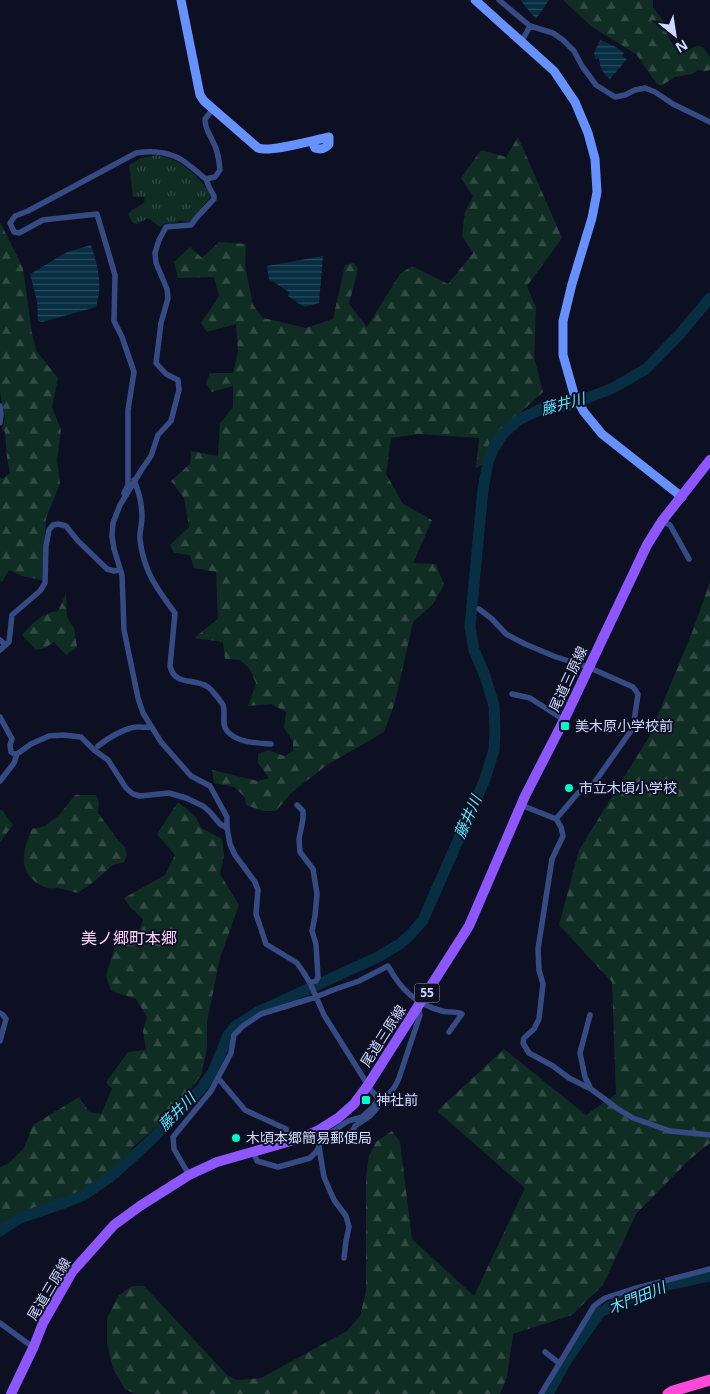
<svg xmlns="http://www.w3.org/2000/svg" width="710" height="1394" font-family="'Open Sans','Noto Sans JP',sans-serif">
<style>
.grass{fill:url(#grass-tufts)}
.forest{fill:url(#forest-firs)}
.water{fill:url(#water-rules)}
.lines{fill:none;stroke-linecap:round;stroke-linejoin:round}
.river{stroke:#082e42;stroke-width:11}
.street{stroke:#364b84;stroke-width:5.5}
.secondary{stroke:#6691ff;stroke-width:9}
.primary{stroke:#8d56ff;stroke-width:10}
.highway{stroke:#ff4ad8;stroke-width:11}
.poi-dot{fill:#00fac8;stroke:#0d1023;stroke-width:2}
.labels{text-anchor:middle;stroke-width:4;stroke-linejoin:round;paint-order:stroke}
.shield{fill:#0d1023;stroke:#959cbd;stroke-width:1}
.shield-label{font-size:12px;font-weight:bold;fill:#cfd8ff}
.street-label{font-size:14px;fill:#cfd8ff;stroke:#0d1023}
.poi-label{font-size:14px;fill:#cfd8ff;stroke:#0d1023;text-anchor:start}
.water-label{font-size:15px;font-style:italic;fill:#5de5ff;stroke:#0d1023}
.quarter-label{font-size:16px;fill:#ffd1fc;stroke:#0d1023}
</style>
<defs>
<pattern id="grass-tufts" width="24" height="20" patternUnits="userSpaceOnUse" patternTransform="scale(1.25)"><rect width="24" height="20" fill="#102d23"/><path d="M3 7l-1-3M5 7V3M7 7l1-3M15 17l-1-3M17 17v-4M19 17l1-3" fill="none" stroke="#324b44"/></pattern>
<pattern id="forest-firs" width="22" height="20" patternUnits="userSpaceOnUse" patternTransform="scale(1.25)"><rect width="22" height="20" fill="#102d23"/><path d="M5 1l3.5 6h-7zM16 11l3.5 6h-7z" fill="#324b44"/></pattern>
<pattern id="water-rules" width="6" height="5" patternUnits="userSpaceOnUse" patternTransform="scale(1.25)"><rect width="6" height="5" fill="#082e42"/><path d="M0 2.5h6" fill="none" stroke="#2b4c5e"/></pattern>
</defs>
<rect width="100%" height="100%" fill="#0d1023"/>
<!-- grass -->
<path class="grass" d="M 157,155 C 183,161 197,173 211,196 L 190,222 L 180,221 L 170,224 L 165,223 L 160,227 L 148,218 L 137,224 L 133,223 L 128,214 L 132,210 L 144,203 L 145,197 L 133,197 L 129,165 L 141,158 Z"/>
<!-- forest -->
<path class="forest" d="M 563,0 L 653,0 L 653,7 L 664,22 L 667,34 L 675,48 L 684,51 L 697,46 L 703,47 L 710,57 L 710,70 L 706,71 L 698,70 L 692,74 L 675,77 L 661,86 L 657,84 L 636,54 L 592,27 Z
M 518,137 L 562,238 L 527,286 L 536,308 L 534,357 L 543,392 L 511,421 L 503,445 L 492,459 L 476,468 L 479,438 L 418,434 L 391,438 L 386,474 L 403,504 L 432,520 L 413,563 L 436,564 L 444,585 L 433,604 L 413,622 L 395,702 L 384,732 L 327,765 L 292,792 L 276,811 L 263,811 L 246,805 L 245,797 L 234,787 L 214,783 L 212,770 L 258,781 L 269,778 L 258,763 L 258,754 L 269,750 L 284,756 L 293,751 L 293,742 L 284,728 L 286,712 L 271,704 L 248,706 L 256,683 L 249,668 L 240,660 L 225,659 L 223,642 L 194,638 L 218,619 L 216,572 L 194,568 L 190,555 L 174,553 L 170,545 L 189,527 L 184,498 L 171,481 L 190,464 L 191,451 L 218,456 L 220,423 L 233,407 L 233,386 L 212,392 L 206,383 L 210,373 L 233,373 L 238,352 L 236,324 L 207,332 L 201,323 L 219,296 L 214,277 L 178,278 L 174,262 L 190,247 L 202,258 L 219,242 L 246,244 L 245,266 L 253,305 L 263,318 L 306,328 L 333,319 L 345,265 L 354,263 L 358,269 L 349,304 L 367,327 L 400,274 L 412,266 L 448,284 L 473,253 L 462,236 L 465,212 L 473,196 L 461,178 L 481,150 L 506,157 Z
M 0,222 L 23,268 L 32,334 L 37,352 L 58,378 L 52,407 L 61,430 L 57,460 L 60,484 L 46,518 L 42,580 L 22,576 L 9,570 L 2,582 L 0,581 L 0,477 L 2,479 L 10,473 L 7,458 L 5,432 L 2,429 L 5,418 L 0,392 Z
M 710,582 L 710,1143 L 690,1159 L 636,1214 L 603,1285 L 572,1315 L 513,1334 L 507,1377 L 500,1394 L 135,1394 L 125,1389 L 113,1369 L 107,1343 L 107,1318 L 118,1296 L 132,1286 L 144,1286 L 228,1376 L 238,1380 L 261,1378 L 347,1331 L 360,1316 L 366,1291 L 366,1176 L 369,1156 L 376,1142 L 392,1131 L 400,1142 L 412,1239 L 474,1296 L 525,1188 L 437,1111 L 504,1049 L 586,1115 L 616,1094 L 612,982 L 559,925 L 579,850 L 649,737 L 693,630 Z
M 66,594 L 67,617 L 74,628 L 77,647 L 66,655 L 54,642 L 45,648 L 36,650 L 22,635 C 33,623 42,613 58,611 Z
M 75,795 L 96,795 L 99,802 L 98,813 L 118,840 L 125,847 L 127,855 L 124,862 L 113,865 L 91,884 L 77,893 C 71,891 64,889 58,888 C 53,888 47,889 42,886 C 17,873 22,851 32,829 L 45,826 L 60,814 Z
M 178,802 L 196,817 L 201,828 L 222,839 L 224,854 L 220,874 L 239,905 L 220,958 L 207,1022 L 207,1049 L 201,1075 L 185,1097 L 163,1121 L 132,1148 L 113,1182 L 81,1202 L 0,1229 L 0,1167 L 9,1163 L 24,1148 L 33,1125 L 79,1097 L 89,1112 L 101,1114 L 112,1089 L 106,1082 L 128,1052 L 146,1050 L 143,1031 L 147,1017 L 136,999 L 111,991 L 106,976 L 118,937 L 138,936 L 143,919 L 130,907 L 124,898 L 165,875 L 175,855 L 157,834 Z
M 0,810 L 2,810 L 13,825 L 0,842 Z"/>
<!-- water -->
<path class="water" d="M 521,0 L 549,0 L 536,19 L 524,5 Z
M 600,40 L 614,46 L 624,53 L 622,56 L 627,59 L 610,79 C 602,73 600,68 599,58 L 595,59 L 594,53 Z
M 91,245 C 98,267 103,284 96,307 L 42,322 L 38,321 L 37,301 L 30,274 L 67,252 Z
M 323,256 L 319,303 L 304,307 L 288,296 L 289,292 L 269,279 L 267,266 Z"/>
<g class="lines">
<!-- river -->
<path class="river" d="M 0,1231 L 20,1218 L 64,1203 L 84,1195 L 115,1173 L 151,1140 L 201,1089 L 213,1072 L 228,1035 L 236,1026 L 256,1013 L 378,957 L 400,944 L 411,934 L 423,920 L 485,779 L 494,750 L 495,731 L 494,706 L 485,676 L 474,650 L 470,627 L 483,489 L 488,462 L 495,444 L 503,434 L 518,420 L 541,409 L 570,405 L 613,388 L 646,369 L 679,335 L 710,298
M 548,1394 L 566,1361 L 600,1312 L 622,1301 L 653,1288 L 710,1276"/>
<!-- street -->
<path class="street" d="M 499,0 L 530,26 L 553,33 L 563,40 L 574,51 L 582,66 L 596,85 L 615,97 L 625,95 L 635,90 L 645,88 L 655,92 L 673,104 L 710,122
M 522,41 L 530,26
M 206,179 L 209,187 L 214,196 L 214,199 L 198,216 L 191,225 L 166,227 L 159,240 L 155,253 L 156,263 L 167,289 L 168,298 L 161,323 L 156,363 L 166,374 L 178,380 L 179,390 L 171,421 L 158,435 L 151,456 L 142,469 L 120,505 L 113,523 L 112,536 L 114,549 L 122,575 L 124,630 L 138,698 L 143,713 L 161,742 L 191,776 L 210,786 L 227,817 L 227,828 L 230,844 L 235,855 L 255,882 L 258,890 L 256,914 L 266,944 L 297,963 L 304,973 L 310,983 L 324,1015 L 371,1090 L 379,1099 C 390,1095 395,1088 399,1078 L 420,1015 L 418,1008
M 0,406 L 1,414 L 0,423
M 134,480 C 139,492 142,503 142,517 C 142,525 139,533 140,540 C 144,572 157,589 175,613 L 170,666 C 175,687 194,677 208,687 C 211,689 221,701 223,705 C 226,713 221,724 227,731 C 237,743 258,743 271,744
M 124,493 L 128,485 L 128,410 L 134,372 L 122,337 L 114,321 L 115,275 L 97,214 L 43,220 L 19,233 L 14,232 L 10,223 L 15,216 L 28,211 L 136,153 C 155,150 175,153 190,166 C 196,170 200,175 206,179 L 215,177 L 220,170 C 219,160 218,150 213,142 C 209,132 205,130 205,119 L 213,109
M 662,521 L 670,525 L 689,559
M 479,609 L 492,619 L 506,634 L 525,644 L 556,657 L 588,667 L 633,687 L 638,694 L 633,728 L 594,783 L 578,793 L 556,819 L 521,805
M 0,640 L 6,645
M 0,650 L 9,642 L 12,615 L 40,591 L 45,583 L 46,546 L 49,530 L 53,525 L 58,524 L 66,526 L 78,541 L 107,569 L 114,571 L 120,570
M 512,694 L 530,698 L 564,720
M 0,717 L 12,739 L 10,745 L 11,752 L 14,754 L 17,754
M 98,746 C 107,739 120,731 131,728 C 137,726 144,728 151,727
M 0,781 L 14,763 L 17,754 L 31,744 L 49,736 L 63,735 L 81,737 L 94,750 L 108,760 L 126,788 L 133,794 L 140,796 L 169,793 L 186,798 L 203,806 L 210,812 L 220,824 L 227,828
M 297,805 L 303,811 L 303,819 L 299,839 L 300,852 L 313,869 L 317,894 L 315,916 L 312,931 L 316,944 L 318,977 L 316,981 L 310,983
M 556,819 L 561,827 L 563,836 L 552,859 L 538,949 L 539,970 L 543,984 L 539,1019 L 534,1029 L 524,1038 L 523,1043 L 529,1053 L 553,1066 L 569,1078 L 591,1089
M 0,1013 L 3,1015 L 6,1019 L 0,1041
M 590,1015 L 580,1053 L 585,1077 L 591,1089 L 618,1109 L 633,1118 L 670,1131 L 710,1135
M 218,1078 L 245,1110 L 286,1129 L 291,1141
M 352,1132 L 355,1126 L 370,1116 L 377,1108
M 253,1152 L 257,1161 L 278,1167 L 310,1158 L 316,1152 L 319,1147
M 189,1175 L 174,1149 L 173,1137 L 211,1091 L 231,1053 L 234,1035 L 243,1026 L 261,1014 L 316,997 L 333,990 L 359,981 L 388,966 C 401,990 416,1004 442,1011 C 449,1013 456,1011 462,1014 L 449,1032
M 344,1258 L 346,1241 L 349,1227 L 346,1216 L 334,1200 L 324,1177 L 319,1147 L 320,1140 L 348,1121 L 362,1117 L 373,1107 L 379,1099
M 0,1323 L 30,1345 L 34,1346
M 545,1352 L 559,1363
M 541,1394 L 594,1306 L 605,1298 L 633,1289 L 710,1269"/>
<!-- secondary -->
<path class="secondary" d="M 181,0 L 200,95 L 204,101 L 258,148 C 270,153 314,140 329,137 L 329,144 C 325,149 321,150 315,148 L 312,141
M 475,0 L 554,71 L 575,102 L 588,133 L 595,159 L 597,192 L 592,218 L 572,284 L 563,321 L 563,355 L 574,394 L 584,412 L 602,434 L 682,497"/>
<!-- primary -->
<path class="primary" d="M 11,1394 L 34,1346 L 43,1323 L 72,1272 L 114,1225 L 140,1206 L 189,1175 L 217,1162 L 301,1138 L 319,1130 L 338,1118 L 354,1104 L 368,1085 L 469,926 L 525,796 L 564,720 L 647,545 L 662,521 L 710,460"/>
<!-- highway -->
<path class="highway" d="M 668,1394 L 673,1391 L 710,1380"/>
</g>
<!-- markers -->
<g class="poi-dot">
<rect x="560" y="721" width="10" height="10" rx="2.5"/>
<circle cx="569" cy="788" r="5"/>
<rect x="361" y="1095" width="10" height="10" rx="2.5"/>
<circle cx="236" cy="1138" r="5"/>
</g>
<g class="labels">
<!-- shield labels -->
<rect class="shield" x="414.5" y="983.5" width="25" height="19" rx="4"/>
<g class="shield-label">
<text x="427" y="997">55</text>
</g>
<!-- street labels -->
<g class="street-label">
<text transform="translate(568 679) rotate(-65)" y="5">尾道三原線</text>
<text transform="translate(383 1036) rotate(-57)" y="5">尾道三原線</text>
<text transform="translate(49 1289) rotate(-59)" y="5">尾道三原線</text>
</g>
<!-- poi labels -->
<g class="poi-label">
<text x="575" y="731">美木原小学校前</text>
<text x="579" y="793">市立木頃小学校</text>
<text x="376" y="1105">神社前</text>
<text x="246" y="1143">木頃本郷簡易郵便局</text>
</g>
<!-- water labels -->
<g class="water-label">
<text transform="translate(563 404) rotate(-15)" y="5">藤井川</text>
<text transform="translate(468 817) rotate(-66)" y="5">藤井川</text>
<text transform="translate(177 1112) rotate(-45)" y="5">藤井川</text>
<text transform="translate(637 1298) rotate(-22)" y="5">木門田川</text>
</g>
<!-- quarter labels -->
<g class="quarter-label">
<text x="129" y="944">美ノ郷町本郷</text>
</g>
</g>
<!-- north arrow -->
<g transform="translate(675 35) rotate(150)" stroke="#0d1023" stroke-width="4" paint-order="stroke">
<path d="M0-4L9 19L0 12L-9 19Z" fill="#cfd8ff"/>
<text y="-8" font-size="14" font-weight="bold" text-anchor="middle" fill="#cfd8ff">N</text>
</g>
</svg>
